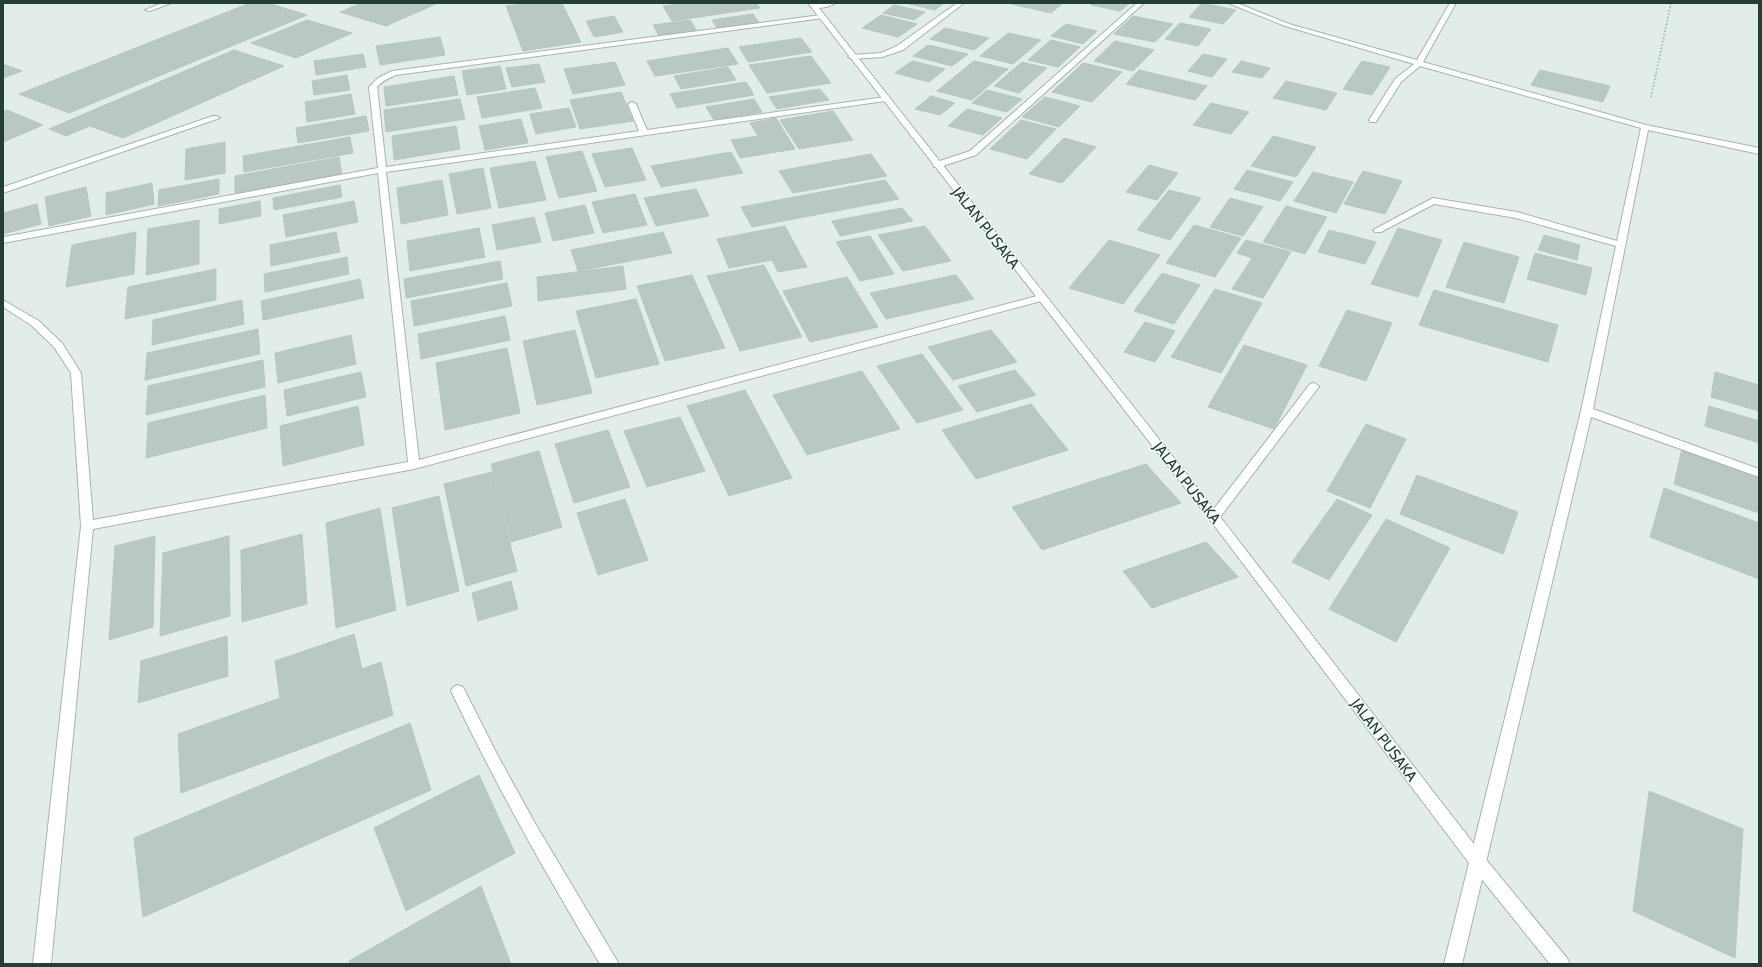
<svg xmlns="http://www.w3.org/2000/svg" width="1762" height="967" font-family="Cabin,sans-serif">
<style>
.building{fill:#b9c8c0;stroke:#b6c7bd}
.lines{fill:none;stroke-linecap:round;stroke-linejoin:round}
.service-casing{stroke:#a5b5ad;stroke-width:2}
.minor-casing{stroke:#a5b5ad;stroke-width:2}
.tertiary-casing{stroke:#a5b5ad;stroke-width:2}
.path{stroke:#83b29b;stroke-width:1.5;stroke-dasharray:1.5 2;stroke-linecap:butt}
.service{fill:#fff;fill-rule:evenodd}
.minor{fill:#fff;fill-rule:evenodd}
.tertiary{fill:#fff;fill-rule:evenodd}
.labels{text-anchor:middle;stroke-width:3;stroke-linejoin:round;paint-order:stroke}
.street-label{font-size:15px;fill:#223f33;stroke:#f4faf6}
</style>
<rect width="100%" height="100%" fill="#e3ede7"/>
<!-- building -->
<path class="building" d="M 250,3 L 268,3 L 307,15 L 69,113 L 19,94 Z
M 361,3 L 438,3 L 386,26 L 340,12 Z
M 531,3 L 562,3 L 581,42 L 523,51 L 506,6 Z
M 686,3 L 756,3 L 760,8 L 672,21 L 663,6 Z
M 905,3 L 944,3 L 935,10 Z
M 1007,3 L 1063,3 L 1051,13 Z
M 1093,3 L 1130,3 L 1120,11 L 1091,5 Z
M 1202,3 L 1236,10 L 1223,24 L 1189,17 Z
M 894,5 L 925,12 L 914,20 L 883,13 Z
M 753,14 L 759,22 L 717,28 L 712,20 Z
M 881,15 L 917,24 L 898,37 L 862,28 Z
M 614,16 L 623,32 L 594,37 L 586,21 Z
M 1133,16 L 1173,24 L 1155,42 L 1114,34 Z
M 307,20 L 352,33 L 296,58 L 251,43 Z
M 690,20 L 697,31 L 659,36 L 653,25 Z
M 1180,23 L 1211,29 L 1198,46 L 1165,39 Z
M 1066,24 L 1097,31 L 1083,44 L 1051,36 Z
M 945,28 L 989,38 L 974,50 L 930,39 Z
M 1008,33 L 1041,40 L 1013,64 L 980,56 Z
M 440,37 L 445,55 L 380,65 L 376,46 Z
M 801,38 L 812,52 L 748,62 L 739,47 Z
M 1051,40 L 1080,47 L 1058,67 L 1028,60 Z
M 1115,41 L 1154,50 L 1133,71 L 1094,61 Z
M 928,45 L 968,54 L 952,66 L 913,56 Z
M 728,48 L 738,64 L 655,76 L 647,61 Z
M 234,50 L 284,66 L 123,138 L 90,126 L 66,136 L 49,129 Z
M 363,54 L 366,67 L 316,75 L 314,61 Z
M 1203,54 L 1227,59 L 1212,77 L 1188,71 Z
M 811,56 L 831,83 L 767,93 L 749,65 Z
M 912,61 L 945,69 L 929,82 L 895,73 Z
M 974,61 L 1008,69 L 972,100 L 937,91 Z
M 1241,61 L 1270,68 L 1262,78 L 1232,72 Z
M 1362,61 L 1390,67 L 1372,95 L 1343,89 Z
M 615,62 L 625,85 L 573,94 L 564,69 Z
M 1022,62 L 1047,68 L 1019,93 L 994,86 Z
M 1083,63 L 1122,72 L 1092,102 L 1052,92 Z
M 3,64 L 22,71 L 3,78 Z
M 539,64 L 545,82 L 512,87 L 506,68 Z
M 500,66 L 506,89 L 467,95 L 462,71 Z
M 728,67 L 736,80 L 681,89 L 674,76 Z
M 1139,70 L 1207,86 L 1195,100 L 1126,84 Z
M 1540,70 L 1610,86 L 1603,102 L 1531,85 Z
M 347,75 L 350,90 L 314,95 L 312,81 Z
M 454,76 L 458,95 L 386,106 L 384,87 Z
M 1286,81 L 1337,93 L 1326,110 L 1273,98 Z
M 746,82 L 754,95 L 677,108 L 670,94 Z
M 535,88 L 542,108 L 482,118 L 477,97 Z
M 820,89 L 829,100 L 777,109 L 769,97 Z
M 987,90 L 1022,99 L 1007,112 L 972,103 Z
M 621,92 L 633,121 L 580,129 L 570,100 Z
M 351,94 L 355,114 L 307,122 L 305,102 Z
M 931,96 L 955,103 L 940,115 L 915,109 Z
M 1045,97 L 1080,106 L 1059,127 L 1022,117 Z
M 460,99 L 465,119 L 386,132 L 384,110 Z
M 754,99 L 762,112 L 714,120 L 706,107 Z
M 1211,103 L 1249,112 L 1231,134 L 1193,125 Z
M 569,108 L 576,127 L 536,134 L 530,114 Z
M 967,109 L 1002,118 L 983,135 L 948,126 Z
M 7,110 L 43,125 L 3,142 L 3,112 Z
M 833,111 L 853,140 L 799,149 L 780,120 Z
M 366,116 L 369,131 L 298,143 L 296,128 Z
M 776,118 L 795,149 L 740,158 L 731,140 L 758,136 L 750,123 Z
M 521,119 L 528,143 L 485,150 L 479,126 Z
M 1021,120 L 1056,129 L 1027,159 L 990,149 Z
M 456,126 L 460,149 L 394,160 L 392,136 Z
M 1273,136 L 1316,147 L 1296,177 L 1251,166 Z
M 350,137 L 353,153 L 244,172 L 243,156 Z
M 1064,138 L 1096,147 L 1062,183 L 1029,174 Z
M 225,142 L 225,173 L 185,180 L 186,149 Z
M 632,148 L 646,180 L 605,187 L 592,154 Z
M 582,151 L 597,191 L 559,198 L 546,157 Z
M 731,152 L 743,173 L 661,187 L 651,166 Z
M 871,154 L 887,176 L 793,193 L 779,171 Z
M 339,157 L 342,175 L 235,195 L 235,176 Z
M 535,161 L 546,200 L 499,208 L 490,168 Z
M 1149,165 L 1178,173 L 1157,200 L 1126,192 Z
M 483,168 L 491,208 L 457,214 L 449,174 Z
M 1247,170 L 1293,182 L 1280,201 L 1234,189 Z
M 1363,171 L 1402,181 L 1385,214 L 1344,204 Z
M 1313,172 L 1353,182 L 1336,213 L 1294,201 Z
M 219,179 L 219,194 L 158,206 L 159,190 Z
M 442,180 L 448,215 L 401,224 L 397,188 Z
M 885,180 L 899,199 L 752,227 L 741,207 Z
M 152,183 L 154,204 L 106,215 L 106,193 Z
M 340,185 L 342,197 L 274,210 L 273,198 Z
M 86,187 L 91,216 L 49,226 L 45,197 Z
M 696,189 L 709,216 L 656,226 L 644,198 Z
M 1169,190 L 1201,198 L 1170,240 L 1137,230 Z
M 635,194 L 647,225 L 603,233 L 592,202 Z
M 1230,198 L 1263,207 L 1243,236 L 1210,227 Z
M 260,201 L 261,216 L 219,224 L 219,209 Z
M 354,201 L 358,222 L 286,237 L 283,215 Z
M 37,204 L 41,224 L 3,234 L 3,213 Z
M 585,205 L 594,233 L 553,241 L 545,213 Z
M 1286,206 L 1327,217 L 1305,254 L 1263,242 Z
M 902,208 L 913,221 L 840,236 L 832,221 Z
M 534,217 L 541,242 L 497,250 L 492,225 Z
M 199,220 L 199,264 L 146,275 L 148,229 Z
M 1194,225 L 1241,238 L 1215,277 L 1166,263 Z
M 785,226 L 807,267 L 778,272 L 772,260 L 729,268 L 717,239 Z
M 925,226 L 951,261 L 903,271 L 878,235 Z
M 479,228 L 485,257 L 410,271 L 407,241 Z
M 1398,228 L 1442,240 L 1418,297 L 1371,284 Z
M 1329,230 L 1376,242 L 1365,264 L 1318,252 Z
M 136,232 L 134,274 L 66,287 L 72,245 Z
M 336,232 L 340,252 L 271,266 L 270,245 Z
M 663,232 L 672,253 L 578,271 L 571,250 Z
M 1544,235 L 1580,245 L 1577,260 L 1538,250 Z
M 870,236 L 894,274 L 860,281 L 836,242 Z
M 1109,240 L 1160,255 L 1123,304 L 1069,288 Z
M 1246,240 L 1291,252 L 1263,298 L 1232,289 L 1252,258 L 1237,253 Z
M 1464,242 L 1519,257 L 1504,303 L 1446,287 Z
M 1535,253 L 1592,268 L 1586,295 L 1527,279 Z
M 347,257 L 349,274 L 265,292 L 264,274 Z
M 500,261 L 503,279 L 406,298 L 404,279 Z
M 764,265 L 802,337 L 740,351 L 707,276 Z
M 623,266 L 626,289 L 538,301 L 537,277 Z
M 216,269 L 216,300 L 125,319 L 128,287 Z
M 1162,273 L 1200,285 L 1174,324 L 1134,311 Z
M 692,275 L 725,348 L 665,361 L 637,286 Z
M 956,275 L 974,299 L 886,319 L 870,293 Z
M 847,277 L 878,327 L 810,342 L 783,291 Z
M 360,279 L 364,298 L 263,320 L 261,301 Z
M 507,283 L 512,306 L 414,326 L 411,301 Z
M 1215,289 L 1262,303 L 1221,373 L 1171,357 Z
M 1434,290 L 1558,325 L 1548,362 L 1419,325 Z
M 636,299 L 659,364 L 596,378 L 576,311 Z
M 242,300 L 244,324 L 152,345 L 153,320 Z
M 1347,310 L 1392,323 L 1366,381 L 1319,366 Z
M 505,316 L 510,340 L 421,359 L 418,334 Z
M 1145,322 L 1175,331 L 1155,362 L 1124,352 Z
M 258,329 L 260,354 L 145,380 L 147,353 Z
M 575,330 L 592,393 L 537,405 L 523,341 Z
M 991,330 L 1017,362 L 953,380 L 928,347 Z
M 351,335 L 356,364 L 278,383 L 275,353 Z
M 1244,345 L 1307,365 L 1274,429 L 1208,407 Z
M 507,348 L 520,413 L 445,430 L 436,363 Z
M 922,354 L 963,410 L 917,423 L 877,366 Z
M 263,360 L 265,387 L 146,415 L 148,386 Z
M 1015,370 L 1036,395 L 977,412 L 958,386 Z
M 862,371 L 900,429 L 807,455 L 773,395 Z
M 361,372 L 366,397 L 287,416 L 284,390 Z
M 1715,372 L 1759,385 L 1759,411 L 1711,397 Z
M 745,390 L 792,478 L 729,496 L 687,406 Z
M 265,395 L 267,428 L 146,458 L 148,423 Z
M 1031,404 L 1068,450 L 976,479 L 942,430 Z
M 358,406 L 364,445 L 283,466 L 280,426 Z
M 1709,406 L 1759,421 L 1759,443 L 1705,426 Z
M 680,417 L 705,471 L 647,487 L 624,431 Z
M 1366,424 L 1406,439 L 1370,508 L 1327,491 Z
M 608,430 L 630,487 L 574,503 L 555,444 Z
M 1682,449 L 1759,474 L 1759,513 L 1674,484 Z
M 539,451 L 562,527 L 511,542 L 491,464 Z
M 1146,464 L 1181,503 L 1042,550 L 1012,507 Z
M 492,472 L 517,571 L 466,586 L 444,484 Z
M 1417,475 L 1518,512 L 1503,554 L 1400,514 Z
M 1664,488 L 1759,523 L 1759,579 L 1650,537 Z
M 439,496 L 459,591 L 407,606 L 392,508 Z
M 625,499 L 648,560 L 598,575 L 577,513 Z
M 1337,499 L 1372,515 L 1329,580 L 1292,562 Z
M 380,508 L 396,610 L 336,628 L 326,523 Z
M 1386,519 L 1450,548 L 1396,642 L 1329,609 Z
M 302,534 L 307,604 L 242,622 L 241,550 Z
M 155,536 L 153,627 L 109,640 L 115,546 Z
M 229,536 L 230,616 L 160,636 L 163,553 Z
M 1206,542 L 1238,577 L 1152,608 L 1123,571 Z
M 511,581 L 518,609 L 478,621 L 472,593 Z
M 354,634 L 362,669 L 381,662 L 393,715 L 181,793 L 178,734 L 280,698 L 275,661 Z
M 227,636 L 228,676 L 138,703 L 141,661 Z
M 410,723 L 431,790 L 143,917 L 134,838 Z
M 479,775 L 515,853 L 406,911 L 374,828 Z
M 1649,791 L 1743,829 L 1735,958 L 1633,911 Z
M 481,886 L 511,964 L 350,964 L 349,961 Z"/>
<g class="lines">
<defs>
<path id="service" d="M 213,116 L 216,116 L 220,118 L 3,193 L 3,187 Z"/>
<path id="minor" d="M 162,3 L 171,3 L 150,11 L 145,10 Z
M 819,3 L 836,3 C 831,7 815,10 810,6 Z
M 957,3 L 964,3 L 903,50 L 882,57 L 852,59 L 848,57 L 852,55 L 881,53 L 897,46 Z
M 1137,3 L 1144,3 L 976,155 L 940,167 L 934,167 L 933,165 L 934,163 L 970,151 Z
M 1228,3 L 1237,3 L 1289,24 L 1417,60 L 1450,3 L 1456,3 L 1423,62 L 1646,125 L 1759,148 L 1759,154 L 1648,130 L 1593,409 L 1759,469 L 1759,477 L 1591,417 L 1462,964 L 1444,964 L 1581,411 L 1616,246 L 1516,218 L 1434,204 L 1381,232 L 1375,232 L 1373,230 L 1433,198 L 1517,212 L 1617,241 L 1641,128 L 1420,66 L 1401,82 L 1376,122 L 1370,122 L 1369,120 L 1395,79 L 1414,64 L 1285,26 Z
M 821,15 L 824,17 L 823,18 L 396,75 C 389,78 382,81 377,87 L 386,167 L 639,131 L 628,104 L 632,102 L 636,104 L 647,130 L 885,97 L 889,99 L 885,101 L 386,172 L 419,460 L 1037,296 L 1045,296 L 1046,298 L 1045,300 L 414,469 L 93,529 L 51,964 L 33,964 L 81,526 L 71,373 L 54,347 L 31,325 L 3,307 L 3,300 L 39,321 L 62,343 L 81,373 L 93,520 L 408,462 L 378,173 L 3,243 L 3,237 L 378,168 L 369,87 L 378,78 L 392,71 Z
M 1314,383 L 1319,386 L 1318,388 L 1218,520 L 1214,521 L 1210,520 L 1208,517 L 1210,514 L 1310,384 Z
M 458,685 L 463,687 L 498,756 L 536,825 L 619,964 L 600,964 C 546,875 496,785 451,691 L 453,687 Z"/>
<path id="tertiary" d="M 808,3 L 815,3 L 1218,514 L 1484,857 L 1567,958 L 1570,964 L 1550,964 L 1472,867 L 1210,520 Z"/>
</defs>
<!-- service casing -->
<use href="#service" class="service-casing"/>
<!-- minor casing -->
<use href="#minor" class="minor-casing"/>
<!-- tertiary casing -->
<use href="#tertiary" class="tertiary-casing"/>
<!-- path -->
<path class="path" d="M 1651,97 L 1671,3"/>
<!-- service -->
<use href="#service" class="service"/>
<!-- minor -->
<use href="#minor" class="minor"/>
<!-- tertiary -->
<use href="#tertiary" class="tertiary"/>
</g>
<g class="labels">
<!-- street labels -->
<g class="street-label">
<text transform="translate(986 228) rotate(52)" y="5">JALAN PUSAKA</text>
<text transform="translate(1187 483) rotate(52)" y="5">JALAN PUSAKA</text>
<text transform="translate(1384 740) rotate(53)" y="5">JALAN PUSAKA</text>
</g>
</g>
<!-- border -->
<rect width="1762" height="967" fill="none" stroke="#223f33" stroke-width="8"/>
</svg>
